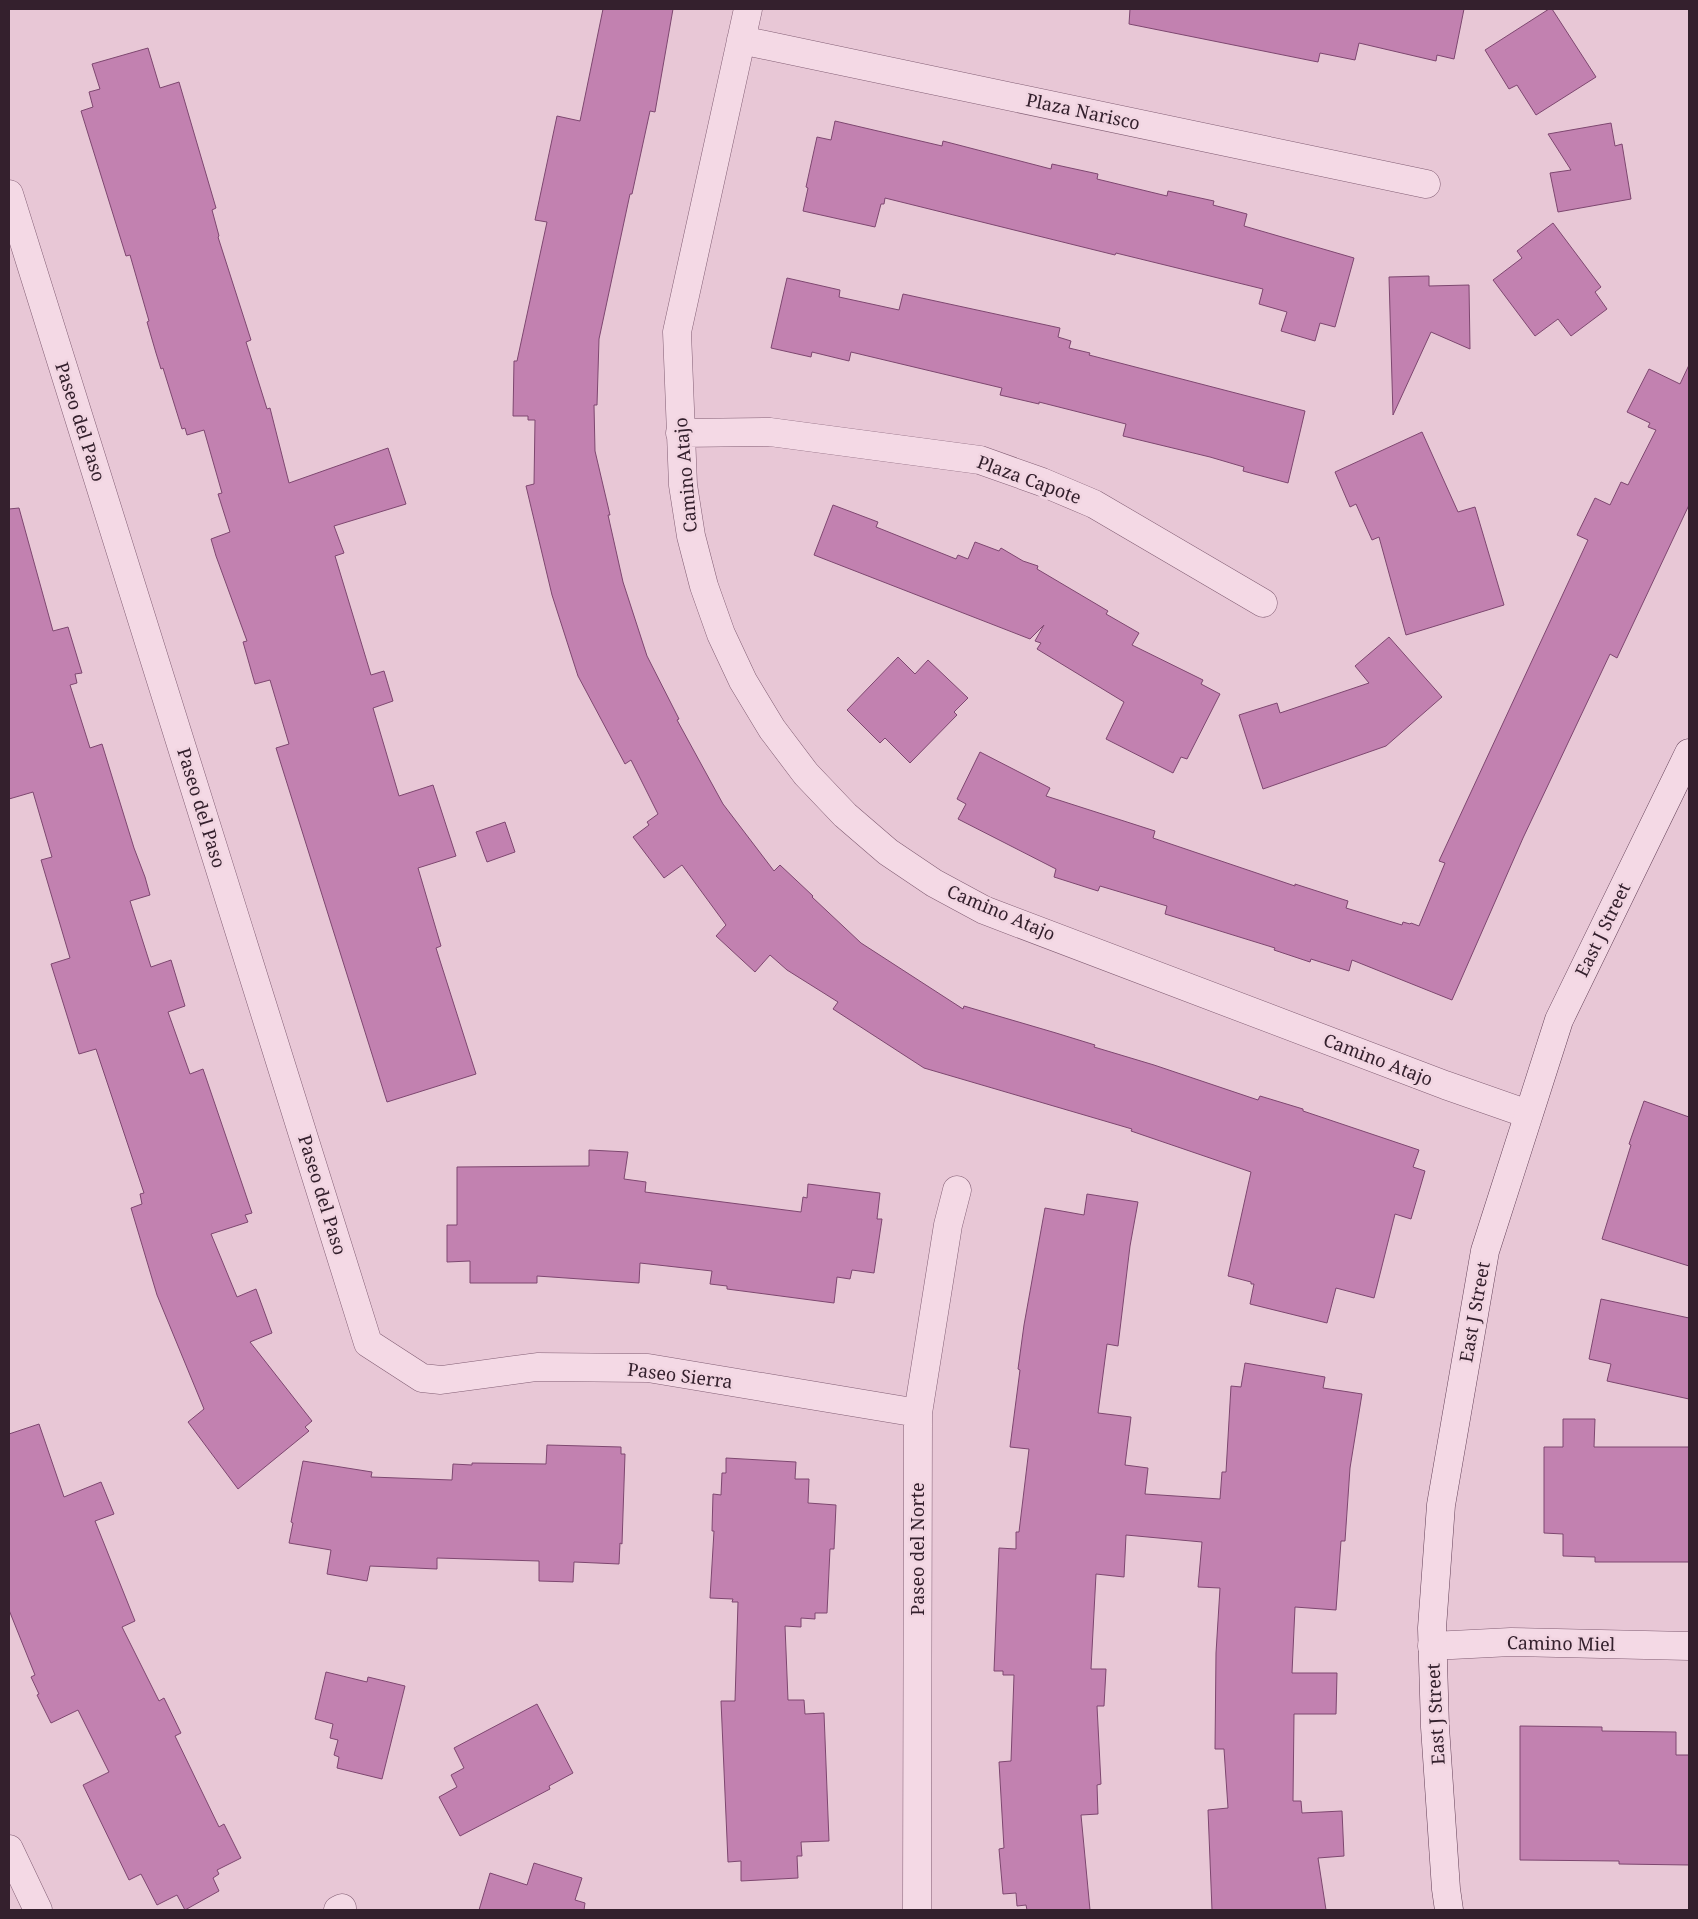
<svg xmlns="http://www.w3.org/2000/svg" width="1698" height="1919" font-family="'Noto Serif',serif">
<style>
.building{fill:#c281b0;stroke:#7e4770}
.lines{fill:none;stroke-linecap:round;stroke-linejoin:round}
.street-casing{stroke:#825e74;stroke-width:29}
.secondary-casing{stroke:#644158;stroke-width:29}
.street{stroke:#f4d9e5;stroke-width:28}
.secondary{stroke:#f4d9e5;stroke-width:28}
.labels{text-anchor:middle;stroke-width:5;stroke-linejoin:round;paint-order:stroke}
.street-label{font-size:18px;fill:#34202d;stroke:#f1d5e1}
</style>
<rect width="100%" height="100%" fill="#e8c7d6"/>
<!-- building -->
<path class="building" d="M 603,9 L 673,9 L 655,112 L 650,111 L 632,194 L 630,194 L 599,339 L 597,405 L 594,405 L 595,451 L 610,515 L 608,515 L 623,582 L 647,656 L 679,719 L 677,720 L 723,804 L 774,871 L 780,865 L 813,896 L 812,897 L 861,943 L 963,1009 L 964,1006 L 1056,1033 L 1095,1045 L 1094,1047 L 1154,1065 L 1258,1100 L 1260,1096 L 1303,1109 L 1303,1111 L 1419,1150 L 1413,1167 L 1425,1171 L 1411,1219 L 1395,1214 L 1374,1298 L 1336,1288 L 1327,1323 L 1250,1304 L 1254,1284 L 1251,1284 L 1251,1282 L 1228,1276 L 1251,1172 L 1131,1131 L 1132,1129 L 924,1068 L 833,1009 L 838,1002 L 787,970 L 770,955 L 755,972 L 716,936 L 726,925 L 682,865 L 664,878 L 633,837 L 649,825 L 647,822 L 658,814 L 631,760 L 625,764 L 578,676 L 552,595 L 526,486 L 534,484 L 535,420 L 528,420 L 528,416 L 513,416 L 514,361 L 517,361 L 547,222 L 535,220 L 557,116 L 580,121 Z
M 1130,9 L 1464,9 L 1454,59 L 1437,55 L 1436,61 L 1359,43 L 1355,60 L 1320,53 L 1318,62 L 1129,24 Z
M 1549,9 L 1552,9 L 1596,77 L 1536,115 L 1517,85 L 1509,89 L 1485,50 Z
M 148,48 L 160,88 L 179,82 L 216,208 L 212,210 L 219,236 L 218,237 L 251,340 L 246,342 L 267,409 L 270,408 L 289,483 L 388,448 L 406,504 L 334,526 L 344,553 L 335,556 L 371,675 L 384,671 L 393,701 L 373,708 L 399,796 L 433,785 L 456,856 L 418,868 L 441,946 L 436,948 L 476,1074 L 387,1102 L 276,748 L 289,744 L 270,680 L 255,684 L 243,642 L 247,641 L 216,556 L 211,539 L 230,532 L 218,494 L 222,493 L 204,430 L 187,435 L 185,428 L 182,429 L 163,368 L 161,369 L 156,353 L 147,322 L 149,321 L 130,255 L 126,256 L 81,111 L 93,107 L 89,92 L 100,89 L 92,64 Z
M 835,121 L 942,146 L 943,141 L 1051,169 L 1052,164 L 1098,174 L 1097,179 L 1167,196 L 1168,191 L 1214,201 L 1213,205 L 1247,214 L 1244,226 L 1354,258 L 1335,327 L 1320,323 L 1315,341 L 1281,331 L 1287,312 L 1259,304 L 1263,289 L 1116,253 L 1115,255 L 885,198 L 884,204 L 881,204 L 875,227 L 803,211 L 808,188 L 806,187 L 817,137 L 831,140 Z
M 1611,123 L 1615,146 L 1622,144 L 1631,199 L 1558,212 L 1550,173 L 1571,170 L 1548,134 Z
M 1553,223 L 1601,287 L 1595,292 L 1607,309 L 1571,336 L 1558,319 L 1535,336 L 1493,280 L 1522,258 L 1517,251 Z
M 1429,276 L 1429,286 L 1469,285 L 1470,349 L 1431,332 L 1393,415 L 1389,277 Z
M 787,278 L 840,290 L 839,297 L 899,310 L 903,294 L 1060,328 L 1058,337 L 1071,341 L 1069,348 L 1090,353 L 1089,355 L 1305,411 L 1288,483 L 1243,471 L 1244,467 L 1210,457 L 1123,436 L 1126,424 L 1039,402 L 1039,404 L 1000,395 L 1002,388 L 851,352 L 849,361 L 812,352 L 811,357 L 771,348 Z
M 1689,365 L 1689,505 L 1617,658 L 1610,654 L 1523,838 L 1452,1000 L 1352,960 L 1349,971 L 1311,959 L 1310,962 L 1274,950 L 1275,948 L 1165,914 L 1167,906 L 1100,886 L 1098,891 L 1054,877 L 1056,869 L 958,819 L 966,804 L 957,799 L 980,752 L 1050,788 L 1046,796 L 1155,831 L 1153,838 L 1295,886 L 1295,884 L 1348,901 L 1346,908 L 1402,925 L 1403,922 L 1410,924 L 1411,923 L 1419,926 L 1445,863 L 1439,861 L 1588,540 L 1577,535 L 1595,498 L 1610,505 L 1621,482 L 1628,485 L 1656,430 L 1648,427 L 1650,423 L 1627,412 L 1649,369 L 1680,384 Z
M 1422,432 L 1458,512 L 1475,507 L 1504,605 L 1406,635 L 1379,537 L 1372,540 L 1356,504 L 1350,507 L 1335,472 Z
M 833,505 L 878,522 L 876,527 L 956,559 L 958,555 L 968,559 L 975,542 L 999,551 L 1001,548 L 1023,561 L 1038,566 L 1037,569 L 1108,611 L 1106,614 L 1139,633 L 1132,645 L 1203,680 L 1201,684 L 1220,694 L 1187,759 L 1181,757 L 1173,773 L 1106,739 L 1124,702 L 1037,649 L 1041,643 L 1035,641 L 1044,625 L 1030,639 L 814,555 Z
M 19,508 L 53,631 L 68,627 L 82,673 L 75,674 L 77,683 L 70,685 L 90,748 L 102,744 L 134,848 L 145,877 L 150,895 L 130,901 L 151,967 L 171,960 L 185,1006 L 168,1012 L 190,1074 L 203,1069 L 252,1213 L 245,1215 L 248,1222 L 211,1234 L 237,1297 L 256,1289 L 272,1333 L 250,1342 L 312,1421 L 305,1427 L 309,1431 L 238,1489 L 188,1422 L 204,1409 L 157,1295 L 131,1208 L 142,1204 L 140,1194 L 144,1193 L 96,1049 L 79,1054 L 51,964 L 70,958 L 41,860 L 52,857 L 33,792 L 9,799 L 9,509 Z
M 1389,637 L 1442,697 L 1386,746 L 1263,789 L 1239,715 L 1277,703 L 1280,713 L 1369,683 L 1355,666 Z
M 898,657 L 915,674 L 928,660 L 968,698 L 954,712 L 957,715 L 910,763 L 885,738 L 880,743 L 847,710 Z
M 505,822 L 515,852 L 487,862 L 476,832 Z
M 1644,1101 L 1689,1117 L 1689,1266 L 1602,1239 L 1631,1145 L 1629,1144 Z
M 589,1150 L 628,1152 L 624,1179 L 646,1182 L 645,1192 L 801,1212 L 803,1197 L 807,1198 L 808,1184 L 880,1193 L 877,1219 L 882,1219 L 874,1273 L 852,1270 L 850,1279 L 837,1277 L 834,1303 L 727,1289 L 727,1286 L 710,1284 L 712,1271 L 640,1263 L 639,1283 L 537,1276 L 537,1283 L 470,1283 L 470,1261 L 447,1262 L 447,1225 L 457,1225 L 457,1167 L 589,1166 Z
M 1087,1194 L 1138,1202 L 1130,1246 L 1118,1346 L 1107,1344 L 1098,1413 L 1131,1417 L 1125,1465 L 1148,1468 L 1145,1494 L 1220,1499 L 1222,1472 L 1226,1472 L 1231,1386 L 1241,1387 L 1245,1363 L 1325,1377 L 1323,1388 L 1362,1394 L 1350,1468 L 1345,1541 L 1341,1541 L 1336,1610 L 1295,1607 L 1292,1673 L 1337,1673 L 1336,1714 L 1294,1714 L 1293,1801 L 1301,1801 L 1302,1813 L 1342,1811 L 1344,1856 L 1318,1858 L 1326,1910 L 1212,1910 L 1208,1810 L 1228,1808 L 1224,1749 L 1215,1749 L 1216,1653 L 1220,1588 L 1198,1587 L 1202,1542 L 1126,1535 L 1124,1577 L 1096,1574 L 1091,1669 L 1106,1669 L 1104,1706 L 1097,1706 L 1101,1784 L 1097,1785 L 1098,1814 L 1081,1815 L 1090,1910 L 1027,1910 L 1026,1905 L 1017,1906 L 1016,1893 L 1003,1894 L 999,1849 L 1004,1848 L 999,1762 L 1011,1761 L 1014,1675 L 1003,1675 L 1003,1671 L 994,1671 L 999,1548 L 1016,1549 L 1016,1532 L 1019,1532 L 1029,1449 L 1010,1447 L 1020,1370 L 1018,1369 L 1024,1325 L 1045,1208 L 1084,1215 Z
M 1601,1299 L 1689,1318 L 1689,1399 L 1607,1381 L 1611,1364 L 1589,1359 Z
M 1563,1419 L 1595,1419 L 1594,1447 L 1689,1447 L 1689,1562 L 1595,1562 L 1595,1557 L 1563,1556 L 1563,1534 L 1544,1533 L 1544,1447 L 1563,1447 Z
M 39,1424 L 64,1497 L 101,1482 L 114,1514 L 95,1521 L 135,1621 L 122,1627 L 159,1701 L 164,1698 L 181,1733 L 175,1736 L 219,1827 L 224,1824 L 241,1858 L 217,1870 L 219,1874 L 213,1878 L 219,1891 L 185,1910 L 177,1895 L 157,1905 L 141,1874 L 129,1880 L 83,1785 L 109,1772 L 78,1710 L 51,1723 L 37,1695 L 39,1694 L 31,1677 L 35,1675 L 9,1610 L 9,1434 Z
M 547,1445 L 621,1447 L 621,1454 L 625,1454 L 622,1544 L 620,1543 L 619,1564 L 574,1562 L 573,1582 L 539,1581 L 539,1561 L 437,1558 L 437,1569 L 370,1566 L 367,1581 L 327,1574 L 331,1550 L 289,1543 L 293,1523 L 291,1522 L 303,1461 L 372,1472 L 371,1477 L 452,1480 L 453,1464 L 472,1465 L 472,1463 L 546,1464 Z
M 726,1458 L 796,1462 L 795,1479 L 809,1479 L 808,1503 L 836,1505 L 834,1549 L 830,1549 L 827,1613 L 815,1613 L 815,1619 L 801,1618 L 801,1627 L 785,1626 L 788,1700 L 804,1700 L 805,1714 L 824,1713 L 829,1841 L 801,1842 L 802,1856 L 797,1856 L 798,1878 L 741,1881 L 741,1861 L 728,1862 L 721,1701 L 735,1701 L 738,1602 L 732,1602 L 733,1599 L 710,1598 L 714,1531 L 712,1531 L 713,1494 L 721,1495 L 722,1473 L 726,1473 Z
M 326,1672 L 367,1682 L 368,1677 L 405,1686 L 382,1779 L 337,1768 L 339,1757 L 334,1755 L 338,1740 L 330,1738 L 333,1724 L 315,1719 Z
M 537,1704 L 573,1773 L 549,1786 L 550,1789 L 460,1836 L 439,1797 L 457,1787 L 451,1775 L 464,1768 L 454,1748 Z
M 1520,1726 L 1602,1727 L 1602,1731 L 1676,1732 L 1676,1755 L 1689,1755 L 1689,1865 L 1619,1864 L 1619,1861 L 1520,1860 Z
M 534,1863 L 582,1878 L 575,1900 L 585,1903 L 584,1910 L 479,1910 L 490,1873 L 527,1885 Z"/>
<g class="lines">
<defs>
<path id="street" d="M 748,9 L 677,332 L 683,485 L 691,536 L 704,586 L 721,634 L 743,681 L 772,729 L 806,774 L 845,815 L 888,852 L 934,883 L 984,910 L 1445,1085 L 1528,1114
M 741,40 L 1426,184
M 9,194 L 368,1343 L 422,1378 L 441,1380 L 537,1367 L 648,1368 L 918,1413
M 680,433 L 770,432 L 980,460 L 1042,482 L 1094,504 L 1263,603
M 1432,1646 L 1511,1642 L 1689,1646
M 9,1849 L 38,1910
M 338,1910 L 342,1908
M 917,1910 L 918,1413 L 948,1225 L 957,1190"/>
<path id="secondary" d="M 1449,1910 L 1446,1889 L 1435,1727 L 1432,1628 L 1441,1505 L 1485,1251 L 1559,1020 L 1689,753"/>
</defs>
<!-- street casing -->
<use href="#street" class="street-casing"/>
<!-- secondary casing -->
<use href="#secondary" class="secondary-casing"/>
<!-- street -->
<use href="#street" class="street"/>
<!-- secondary -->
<use href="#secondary" class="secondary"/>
</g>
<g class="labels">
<!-- street labels -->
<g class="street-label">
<text transform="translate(1083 112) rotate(12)" y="6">Plaza Narisco</text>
<text transform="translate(80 422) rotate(72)" y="6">Paseo del Paso</text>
<text transform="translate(686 475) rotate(-95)" y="6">Camino Atajo</text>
<text transform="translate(1029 480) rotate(20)" y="6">Plaza Capote</text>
<text transform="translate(201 808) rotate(73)" y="6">Paseo del Paso</text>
<text transform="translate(1001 913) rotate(23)" y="6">Camino Atajo</text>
<text transform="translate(1603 930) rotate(-64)" y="6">East J Street</text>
<text transform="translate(1378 1060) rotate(21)" y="6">Camino Atajo</text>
<text transform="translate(322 1195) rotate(73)" y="6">Paseo del Paso</text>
<text transform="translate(1475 1312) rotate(-80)" y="6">East J Street</text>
<text transform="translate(680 1376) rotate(7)" y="6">Paseo Sierra</text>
<text transform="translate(918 1549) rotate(-90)" y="6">Paseo del Norte</text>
<text transform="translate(1561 1644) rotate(1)" y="6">Camino Miel</text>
<text transform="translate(1436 1714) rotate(-93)" y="6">East J Street</text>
</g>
</g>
<!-- border -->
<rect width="1698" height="1919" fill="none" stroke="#34202d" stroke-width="20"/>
</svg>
